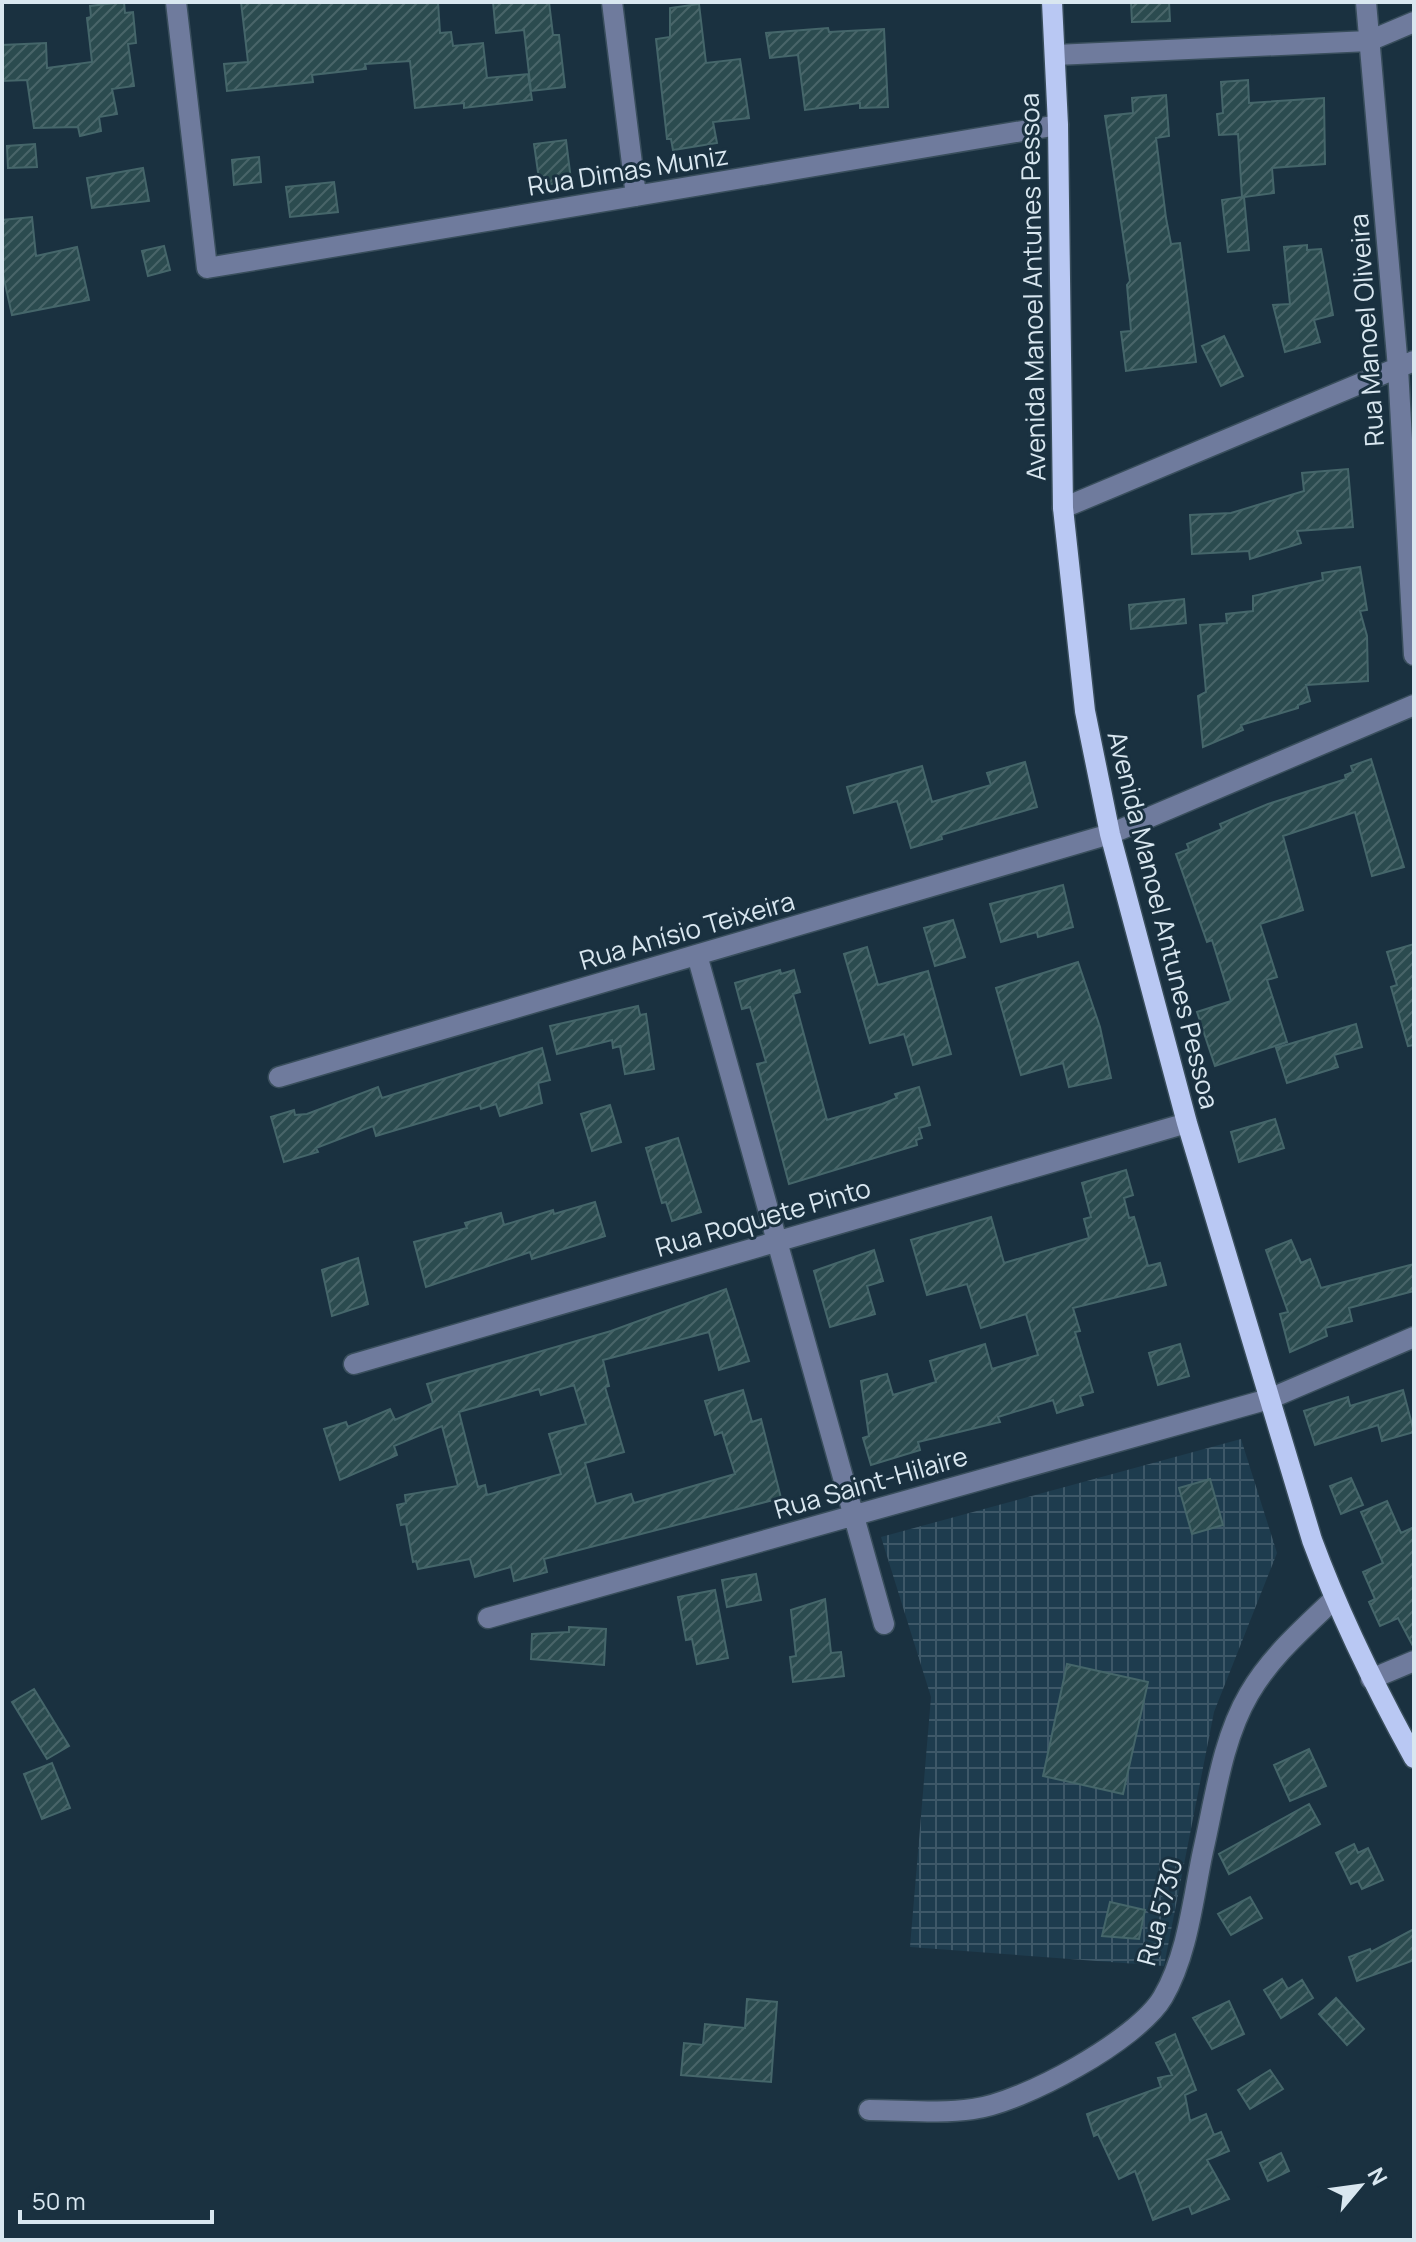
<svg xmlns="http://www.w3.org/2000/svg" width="1416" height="2242" font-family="Manrope,sans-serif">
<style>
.industrial{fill:url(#industrial-grid)}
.building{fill:url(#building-hatch);stroke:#45666a;stroke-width:2;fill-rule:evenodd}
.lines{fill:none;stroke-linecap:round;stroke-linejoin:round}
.minor-casing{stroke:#394e5c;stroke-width:23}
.major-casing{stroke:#394e5c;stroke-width:23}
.minor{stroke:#6f7b9d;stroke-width:20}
.major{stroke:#b9c8f3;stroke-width:20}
.labels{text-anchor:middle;stroke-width:6;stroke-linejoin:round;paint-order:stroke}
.street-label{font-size:26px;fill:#d9e7f0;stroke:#1a3140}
</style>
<defs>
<pattern id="industrial-grid" width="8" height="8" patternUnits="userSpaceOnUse" patternTransform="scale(2)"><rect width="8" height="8" fill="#1e3c4e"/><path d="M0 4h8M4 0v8" fill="none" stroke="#3e5868"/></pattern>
<pattern id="building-hatch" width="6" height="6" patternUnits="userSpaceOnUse" patternTransform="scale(2)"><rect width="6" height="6" fill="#2b4b4f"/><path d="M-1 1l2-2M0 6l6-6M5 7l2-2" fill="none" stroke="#496569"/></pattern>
</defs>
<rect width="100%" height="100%" fill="#1a3140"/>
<!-- industrial -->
<path class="industrial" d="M 1241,1439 L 1277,1553 L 1214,1712 L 1164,1966 L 910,1947 L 931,1697 L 881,1537 Z"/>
<!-- building -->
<path class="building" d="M 124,2 L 125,13 L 133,12 L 136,43 L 128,44 L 134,86 L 112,89 L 117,114 L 99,117 L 101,131 L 80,136 L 78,127 L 34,128 L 27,80 L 2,81 L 2,45 L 46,43 L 47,68 L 92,62 L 87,18 L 91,17 L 90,6 Z
M 241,2 L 438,2 L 440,33 L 451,32 L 453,46 L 483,43 L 487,78 L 528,74 L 532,100 L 464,108 L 464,103 L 415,108 L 410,61 L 365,64 L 366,69 L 312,75 L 313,82 L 227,91 L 224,64 L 248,62 Z
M 493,2 L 549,2 L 553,35 L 559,35 L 565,87 L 531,91 L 524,30 L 496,33 Z
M 1131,2 L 1169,2 L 1170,21 L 1132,22 Z
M 699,4 L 706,63 L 740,59 L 749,118 L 713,122 L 717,143 L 673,150 L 671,139 L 667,139 L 656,39 L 670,37 L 670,8 Z
M 828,28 L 829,32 L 884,29 L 888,107 L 860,108 L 860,103 L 805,110 L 798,55 L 770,58 L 766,33 Z
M 1248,80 L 1249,103 L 1324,98 L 1325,164 L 1272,168 L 1274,193 L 1244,197 L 1249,250 L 1228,252 L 1222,200 L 1242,197 L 1238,134 L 1219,135 L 1217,114 L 1223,113 L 1221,82 Z
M 1166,95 L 1169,136 L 1156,138 L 1166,218 L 1171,244 L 1180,243 L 1196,362 L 1126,371 L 1121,332 L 1131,331 L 1127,285 L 1130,281 L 1105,116 L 1133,113 L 1132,98 Z
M 566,140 L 571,180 L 540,186 L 534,144 Z
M 35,144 L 37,167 L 8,168 L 7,146 Z
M 259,157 L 261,182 L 234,185 L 232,160 Z
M 143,168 L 149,201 L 92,208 L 87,178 Z
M 334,182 L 338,212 L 290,217 L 286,187 Z
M 32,217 L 36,256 L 77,247 L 89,300 L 12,315 L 3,275 L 2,220 Z
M 1307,245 L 1307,250 L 1321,249 L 1333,315 L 1314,320 L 1320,342 L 1285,352 L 1273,305 L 1290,304 L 1284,247 Z
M 164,246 L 170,270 L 148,276 L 142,251 Z
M 1224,336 L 1243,376 L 1221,386 L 1202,346 Z
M 1348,469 L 1353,527 L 1297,531 L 1301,543 L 1250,559 L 1249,551 L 1192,554 L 1190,515 L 1231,513 L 1304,491 L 1302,473 Z
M 1360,567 L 1367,610 L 1360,611 L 1367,636 L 1368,681 L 1306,685 L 1310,701 L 1298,705 L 1298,708 L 1241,725 L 1243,730 L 1203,747 L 1198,696 L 1206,692 L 1200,625 L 1227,623 L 1226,614 L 1253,611 L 1253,596 L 1323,580 L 1322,573 Z
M 1184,599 L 1186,623 L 1131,629 L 1129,605 Z
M 1371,759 L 1404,867 L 1372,876 L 1355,812 L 1283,836 L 1303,910 L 1260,924 L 1277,977 L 1267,980 L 1287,1042 L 1215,1066 L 1197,1012 L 1231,1001 L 1212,940 L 1207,942 L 1176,854 L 1189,849 L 1187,844 L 1222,829 L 1220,824 L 1268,804 L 1346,779 L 1345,775 L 1353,772 L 1351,766 Z
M 1025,762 L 1037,807 L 941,835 L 942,839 L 911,848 L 897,801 L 854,813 L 847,787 L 922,766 L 932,802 L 991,785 L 987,773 Z
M 1063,885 L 1073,927 L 1038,937 L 1037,932 L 1001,942 L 990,904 Z
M 953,920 L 965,957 L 935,966 L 924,928 Z
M 1414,944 L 1414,1045 L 1408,1046 L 1391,987 L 1397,985 L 1387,952 Z
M 867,947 L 878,985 L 928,971 L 951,1054 L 913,1065 L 904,1034 L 870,1043 L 844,954 Z
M 1078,962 L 1100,1027 L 1111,1078 L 1069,1087 L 1063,1063 L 1021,1075 L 996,988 Z
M 780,970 L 781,974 L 794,970 L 800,992 L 793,994 L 827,1120 L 882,1104 L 897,1098 L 895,1094 L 919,1087 L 930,1125 L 919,1128 L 922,1138 L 916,1140 L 917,1145 L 789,1184 L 757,1064 L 766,1062 L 750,1007 L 742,1009 L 735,983 Z
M 638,1006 L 640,1015 L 646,1014 L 654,1069 L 625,1074 L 620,1046 L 613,1048 L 612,1040 L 557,1054 L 550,1026 Z
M 1356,1024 L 1362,1047 L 1334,1055 L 1338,1067 L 1287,1083 L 1276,1048 Z
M 542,1048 L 550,1080 L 538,1083 L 542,1103 L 500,1116 L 496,1104 L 481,1109 L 480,1105 L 376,1136 L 373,1126 L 316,1148 L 318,1152 L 284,1162 L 271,1117 L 294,1110 L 295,1115 L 307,1114 L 378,1087 L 382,1098 Z
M 610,1105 L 621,1142 L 592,1151 L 581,1114 Z
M 1275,1119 L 1284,1148 L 1239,1162 L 1231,1132 Z
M 678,1138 L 701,1212 L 672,1221 L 666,1202 L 662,1203 L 646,1148 Z
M 1126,1170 L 1133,1195 L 1124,1198 L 1129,1218 L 1134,1217 L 1148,1266 L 1160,1263 L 1166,1285 L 1073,1308 L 1080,1331 L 1075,1332 L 1093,1392 L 1080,1396 L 1083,1405 L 1057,1413 L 1053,1400 L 998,1417 L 1000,1422 L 918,1442 L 920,1450 L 871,1465 L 863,1438 L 869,1436 L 861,1381 L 887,1374 L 893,1395 L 936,1382 L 930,1361 L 985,1344 L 992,1369 L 1038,1355 L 1026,1314 L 981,1328 L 967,1284 L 927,1295 L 911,1240 L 991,1217 L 1004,1263 L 1089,1238 L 1084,1219 L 1091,1217 L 1082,1183 Z
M 595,1202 L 605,1236 L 532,1259 L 530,1252 L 426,1287 L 414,1242 L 467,1228 L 465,1223 L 501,1213 L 504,1225 L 553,1210 L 554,1214 Z
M 1291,1240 L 1301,1263 L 1310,1259 L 1321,1288 L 1414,1264 L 1414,1291 L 1349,1308 L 1352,1321 L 1325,1328 L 1327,1336 L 1290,1352 L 1280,1314 L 1288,1312 L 1266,1250 Z
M 874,1250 L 883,1281 L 867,1286 L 875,1314 L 830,1327 L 814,1271 Z
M 358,1258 L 368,1304 L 332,1316 L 322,1270 Z
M 726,1289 L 749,1361 L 719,1370 L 709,1332 L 603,1360 L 609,1386 L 605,1387 L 624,1452 L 585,1463 L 596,1504 L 631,1494 L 634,1503 L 735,1474 L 722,1432 L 715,1435 L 705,1401 L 743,1390 L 752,1422 L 761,1419 L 781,1498 L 544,1559 L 547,1572 L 514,1581 L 511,1567 L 475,1577 L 470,1559 L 418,1569 L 416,1561 L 413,1562 L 406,1524 L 401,1525 L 397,1505 L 406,1503 L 405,1495 L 458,1486 L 442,1426 L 394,1446 L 397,1455 L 340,1480 L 324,1429 L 346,1422 L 348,1427 L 390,1409 L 395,1420 L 433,1403 L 427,1384 L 611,1331 ZM 574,1385 L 586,1424 L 549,1434 L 561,1474 L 487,1495 L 485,1485 L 478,1487 L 459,1412 L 539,1389 L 541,1395 Z
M 1180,1344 L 1189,1376 L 1158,1385 L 1149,1353 Z
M 1403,1390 L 1414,1432 L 1382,1441 L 1378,1425 L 1315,1445 L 1304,1411 L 1348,1397 L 1350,1406 Z
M 1351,1478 L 1363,1505 L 1341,1514 L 1330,1486 Z
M 1210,1479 L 1223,1525 L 1192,1534 L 1179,1488 Z
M 1387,1501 L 1401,1533 L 1414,1527 L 1414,1648 L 1398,1618 L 1380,1626 L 1369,1602 L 1375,1599 L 1363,1572 L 1383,1563 L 1361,1512 Z
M 756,1574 L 761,1600 L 727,1607 L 722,1580 Z
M 715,1590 L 728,1658 L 697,1664 L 692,1639 L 686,1640 L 678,1597 Z
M 825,1599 L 831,1653 L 841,1652 L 844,1676 L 793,1682 L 790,1657 L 796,1656 L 791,1610 Z
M 569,1627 L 606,1629 L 604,1665 L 531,1659 L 532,1634 L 569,1632 Z
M 1067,1664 L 1148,1682 L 1123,1794 L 1043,1776 Z
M 34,1689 L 69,1746 L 47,1759 L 12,1702 Z
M 1309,1749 L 1326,1786 L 1290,1801 L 1274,1765 Z
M 52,1763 L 70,1808 L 42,1819 L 24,1774 Z
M 1309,1804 L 1320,1824 L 1229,1874 L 1219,1854 Z
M 1354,1844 L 1358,1853 L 1368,1848 L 1383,1880 L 1362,1889 L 1358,1881 L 1351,1884 L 1336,1853 Z
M 1250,1897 L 1262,1918 L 1231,1935 L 1218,1914 Z
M 1110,1902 L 1145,1910 L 1139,1939 L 1102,1936 Z
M 1414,1929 L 1414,1960 L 1357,1981 L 1349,1957 L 1370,1949 L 1371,1952 Z
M 1282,1979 L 1288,1989 L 1302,1980 L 1313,1998 L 1281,2018 L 1264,1990 Z
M 1336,1998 L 1364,2029 L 1347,2045 L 1319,2014 Z
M 747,1999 L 777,2002 L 771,2082 L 681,2075 L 684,2043 L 703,2045 L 705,2024 L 745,2028 Z
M 1229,2001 L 1244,2034 L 1212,2049 L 1193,2018 Z
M 1175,2034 L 1196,2090 L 1185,2095 L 1190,2121 L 1206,2114 L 1214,2135 L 1221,2132 L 1229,2151 L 1207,2160 L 1229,2199 L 1192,2214 L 1189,2206 L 1153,2220 L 1135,2171 L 1119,2179 L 1098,2134 L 1094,2136 L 1087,2114 L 1161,2087 L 1158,2078 L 1172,2075 L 1156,2043 Z
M 1270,2070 L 1283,2089 L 1250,2109 L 1238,2090 Z
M 1281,2153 L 1289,2171 L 1268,2181 L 1260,2163 Z"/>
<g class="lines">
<defs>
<path id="minor" d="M 176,2 L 207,268 L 1058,125
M 612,2 L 636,196
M 1366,2 L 1398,368 L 1414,655
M 1055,55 L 1369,41 L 1414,22
M 1063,508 L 1414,361
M 697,955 L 884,1624
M 279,1077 L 1110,834 L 1414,705
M 354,1364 L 1187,1123
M 488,1618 L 1269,1399 L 1414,1337
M 1371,1679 L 1414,1661
M 869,2110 C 903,2110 939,2114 973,2109 C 1022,2103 1138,2040 1163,1997 C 1188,1954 1193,1898 1203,1851 C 1215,1799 1222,1740 1249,1694 C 1271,1656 1303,1629 1334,1599"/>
<path id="major" d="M 1052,2 L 1058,125 L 1063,508 L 1085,711 L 1110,834 L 1187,1123 L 1312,1540 C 1340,1616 1375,1687 1414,1758"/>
</defs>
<!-- minor casing -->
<use href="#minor" class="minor-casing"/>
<!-- major casing -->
<use href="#major" class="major-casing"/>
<!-- minor -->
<use href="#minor" class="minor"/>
<!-- major -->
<use href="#major" class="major"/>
</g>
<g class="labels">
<!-- street labels -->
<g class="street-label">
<text transform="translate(628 171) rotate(-9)" y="9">Rua Dimas Muniz</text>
<text transform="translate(1033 287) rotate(-91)" y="9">Avenida Manoel Antunes Pessoa</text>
<text transform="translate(1367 330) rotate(-94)" y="9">Rua Manoel Oliveira</text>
<text transform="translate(1163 920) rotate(76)" y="9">Avenida Manoel Antunes Pessoa</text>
<text transform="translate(687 931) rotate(-16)" y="9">Rua Anísio Teixeira</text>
<text transform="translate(763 1218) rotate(-16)" y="9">Rua Roquete Pinto</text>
<text transform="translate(871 1483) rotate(-16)" y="9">Rua Saint-Hilaire</text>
<text transform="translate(1160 1912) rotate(-75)" y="9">Rua 5730</text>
</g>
</g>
<!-- border -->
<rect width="1416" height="2242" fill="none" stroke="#d9e7f0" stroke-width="8"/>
<!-- north arrow -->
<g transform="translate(1360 2186) rotate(61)" stroke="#1a3140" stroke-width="6" paint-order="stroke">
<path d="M0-6L14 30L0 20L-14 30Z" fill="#d9e7f0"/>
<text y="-12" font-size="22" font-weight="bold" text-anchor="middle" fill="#d9e7f0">N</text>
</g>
<!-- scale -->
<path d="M20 2210v12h192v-12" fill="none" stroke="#d9e7f0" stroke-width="4"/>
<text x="32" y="2210" font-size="24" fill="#d9e7f0" stroke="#1a3140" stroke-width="6" paint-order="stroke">50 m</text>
</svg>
